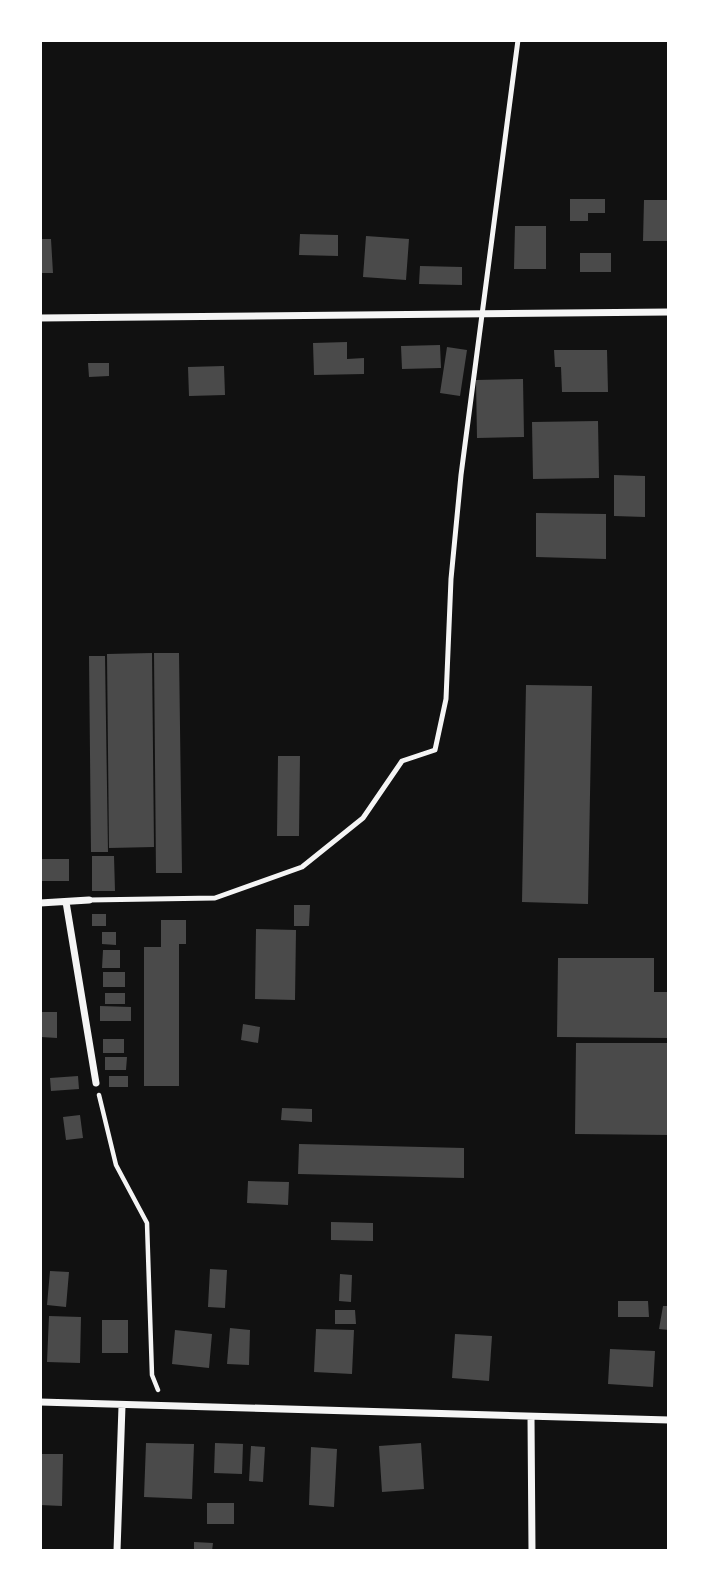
<svg xmlns="http://www.w3.org/2000/svg" width="709" height="1591" font-family="Helvetica,sans-serif">
<style>
.building{fill:#4a4a4a}
.lines{fill:none;stroke-linecap:round;stroke-linejoin:round}
.path{stroke:#f5f5f5;stroke-width:4.5}
.service{stroke:#f5f5f5;stroke-width:5}
.minor{stroke:#f5f5f5;stroke-width:7}
</style>
<rect width="100%" height="100%" fill="#111"/>
<!-- building -->
<path class="building" d="M 570,199 L 605,199 L 605,213 L 588,213 L 588,221 L 570,221 Z
M 644,200 L 668,200 L 667,241 L 643,241 Z
M 515,226 L 546,226 L 546,269 L 514,269 Z
M 300,234 L 338,235 L 338,256 L 299,255 Z
M 366,236 L 409,239 L 406,280 L 363,277 Z
M 40,239 L 51,239 L 53,273 L 40,273 Z
M 580,253 L 611,253 L 611,272 L 580,272 Z
M 420,266 L 462,267 L 462,285 L 419,284 Z
M 347,342 L 347,359 L 364,358 L 364,374 L 314,375 L 313,343 Z
M 440,345 L 441,368 L 402,369 L 401,346 Z
M 447,347 L 467,350 L 460,396 L 440,393 Z
M 554,350 L 607,350 L 608,392 L 562,392 L 561,367 L 555,367 Z
M 88,363 L 109,363 L 109,376 L 89,377 Z
M 224,366 L 225,395 L 189,396 L 188,367 Z
M 523,379 L 524,437 L 477,438 L 476,380 Z
M 598,421 L 599,478 L 533,479 L 532,422 Z
M 614,475 L 645,476 L 645,517 L 614,516 Z
M 536,513 L 606,514 L 606,559 L 536,557 Z
M 152,653 L 154,847 L 109,848 L 107,654 Z
M 154,653 L 179,653 L 182,873 L 156,873 Z
M 89,656 L 105,656 L 108,852 L 91,852 Z
M 526,685 L 592,686 L 588,904 L 522,902 Z
M 278,756 L 300,756 L 299,836 L 277,836 Z
M 92,856 L 114,856 L 115,891 L 92,891 Z
M 40,859 L 69,859 L 69,881 L 40,881 Z
M 294,905 L 310,905 L 309,926 L 294,926 Z
M 92,914 L 106,914 L 106,926 L 92,926 Z
M 161,920 L 186,920 L 186,944 L 179,944 L 179,1086 L 144,1086 L 144,947 L 161,947 Z
M 256,929 L 296,930 L 295,1000 L 255,999 Z
M 102,932 L 116,932 L 116,945 L 102,944 Z
M 103,950 L 120,950 L 120,968 L 102,968 Z
M 558,958 L 654,958 L 654,992 L 669,992 L 669,1038 L 557,1037 Z
M 103,972 L 125,972 L 125,987 L 103,987 Z
M 105,993 L 125,993 L 125,1004 L 105,1004 Z
M 100,1006 L 131,1007 L 131,1021 L 100,1021 Z
M 41,1012 L 57,1012 L 57,1038 L 41,1037 Z
M 243,1024 L 260,1027 L 258,1043 L 241,1040 Z
M 103,1039 L 124,1039 L 124,1053 L 103,1053 Z
M 576,1043 L 669,1043 L 669,1135 L 575,1134 Z
M 105,1057 L 127,1057 L 126,1070 L 105,1070 Z
M 78,1076 L 79,1089 L 51,1091 L 50,1078 Z
M 109,1076 L 128,1076 L 128,1087 L 109,1087 Z
M 282,1108 L 312,1109 L 312,1122 L 281,1120 Z
M 80,1115 L 83,1138 L 66,1140 L 63,1117 Z
M 299,1144 L 464,1148 L 464,1178 L 298,1174 Z
M 248,1181 L 289,1182 L 288,1205 L 247,1203 Z
M 331,1222 L 373,1223 L 373,1241 L 331,1240 Z
M 210,1269 L 227,1270 L 225,1308 L 208,1307 Z
M 50,1271 L 69,1272 L 66,1307 L 47,1305 Z
M 340,1274 L 352,1275 L 351,1302 L 339,1301 Z
M 618,1301 L 648,1301 L 649,1317 L 618,1317 Z
M 663,1306 L 669,1306 L 669,1330 L 659,1329 Z
M 335,1310 L 355,1310 L 356,1324 L 335,1324 Z
M 49,1316 L 81,1317 L 80,1363 L 47,1362 Z
M 102,1320 L 128,1320 L 128,1353 L 102,1353 Z
M 230,1328 L 250,1330 L 249,1365 L 227,1364 Z
M 316,1329 L 354,1330 L 352,1374 L 314,1372 Z
M 175,1330 L 212,1334 L 209,1368 L 172,1364 Z
M 455,1334 L 492,1336 L 489,1381 L 452,1378 Z
M 610,1349 L 655,1351 L 653,1387 L 608,1384 Z
M 146,1443 L 194,1444 L 192,1499 L 144,1497 Z
M 215,1443 L 243,1444 L 242,1474 L 214,1473 Z
M 421,1443 L 424,1489 L 382,1492 L 379,1446 Z
M 251,1446 L 265,1447 L 263,1482 L 249,1481 Z
M 311,1447 L 337,1449 L 334,1507 L 309,1505 Z
M 40,1454 L 63,1454 L 62,1506 L 40,1505 Z
M 207,1503 L 234,1503 L 234,1524 L 207,1524 Z
M 194,1542 L 213,1543 L 212,1551 L 194,1551 Z"/>
<g class="lines">
<!-- path -->
<path class="path" d="M 99,1095 L 116,1165 L 147,1223 L 152,1375 L 158,1390"/>
<!-- service -->
<path class="service" d="M 89,900 L 215,898 L 302,867 L 363,818 L 402,761 L 435,750 L 446,699 L 451,579 L 461,475 L 518,40"/>
<!-- minor -->
<path class="minor" d="M 40,318 L 669,312
M 66,902 L 96,1083
M 40,903 L 89,900
M 40,1402 L 669,1420
M 531,1417 L 532,1551
M 117,1551 L 122,1406"/>
</g>
<!-- border -->
<rect width="709" height="1591" fill="none" stroke="#ffffff" stroke-width="84"/>
</svg>
